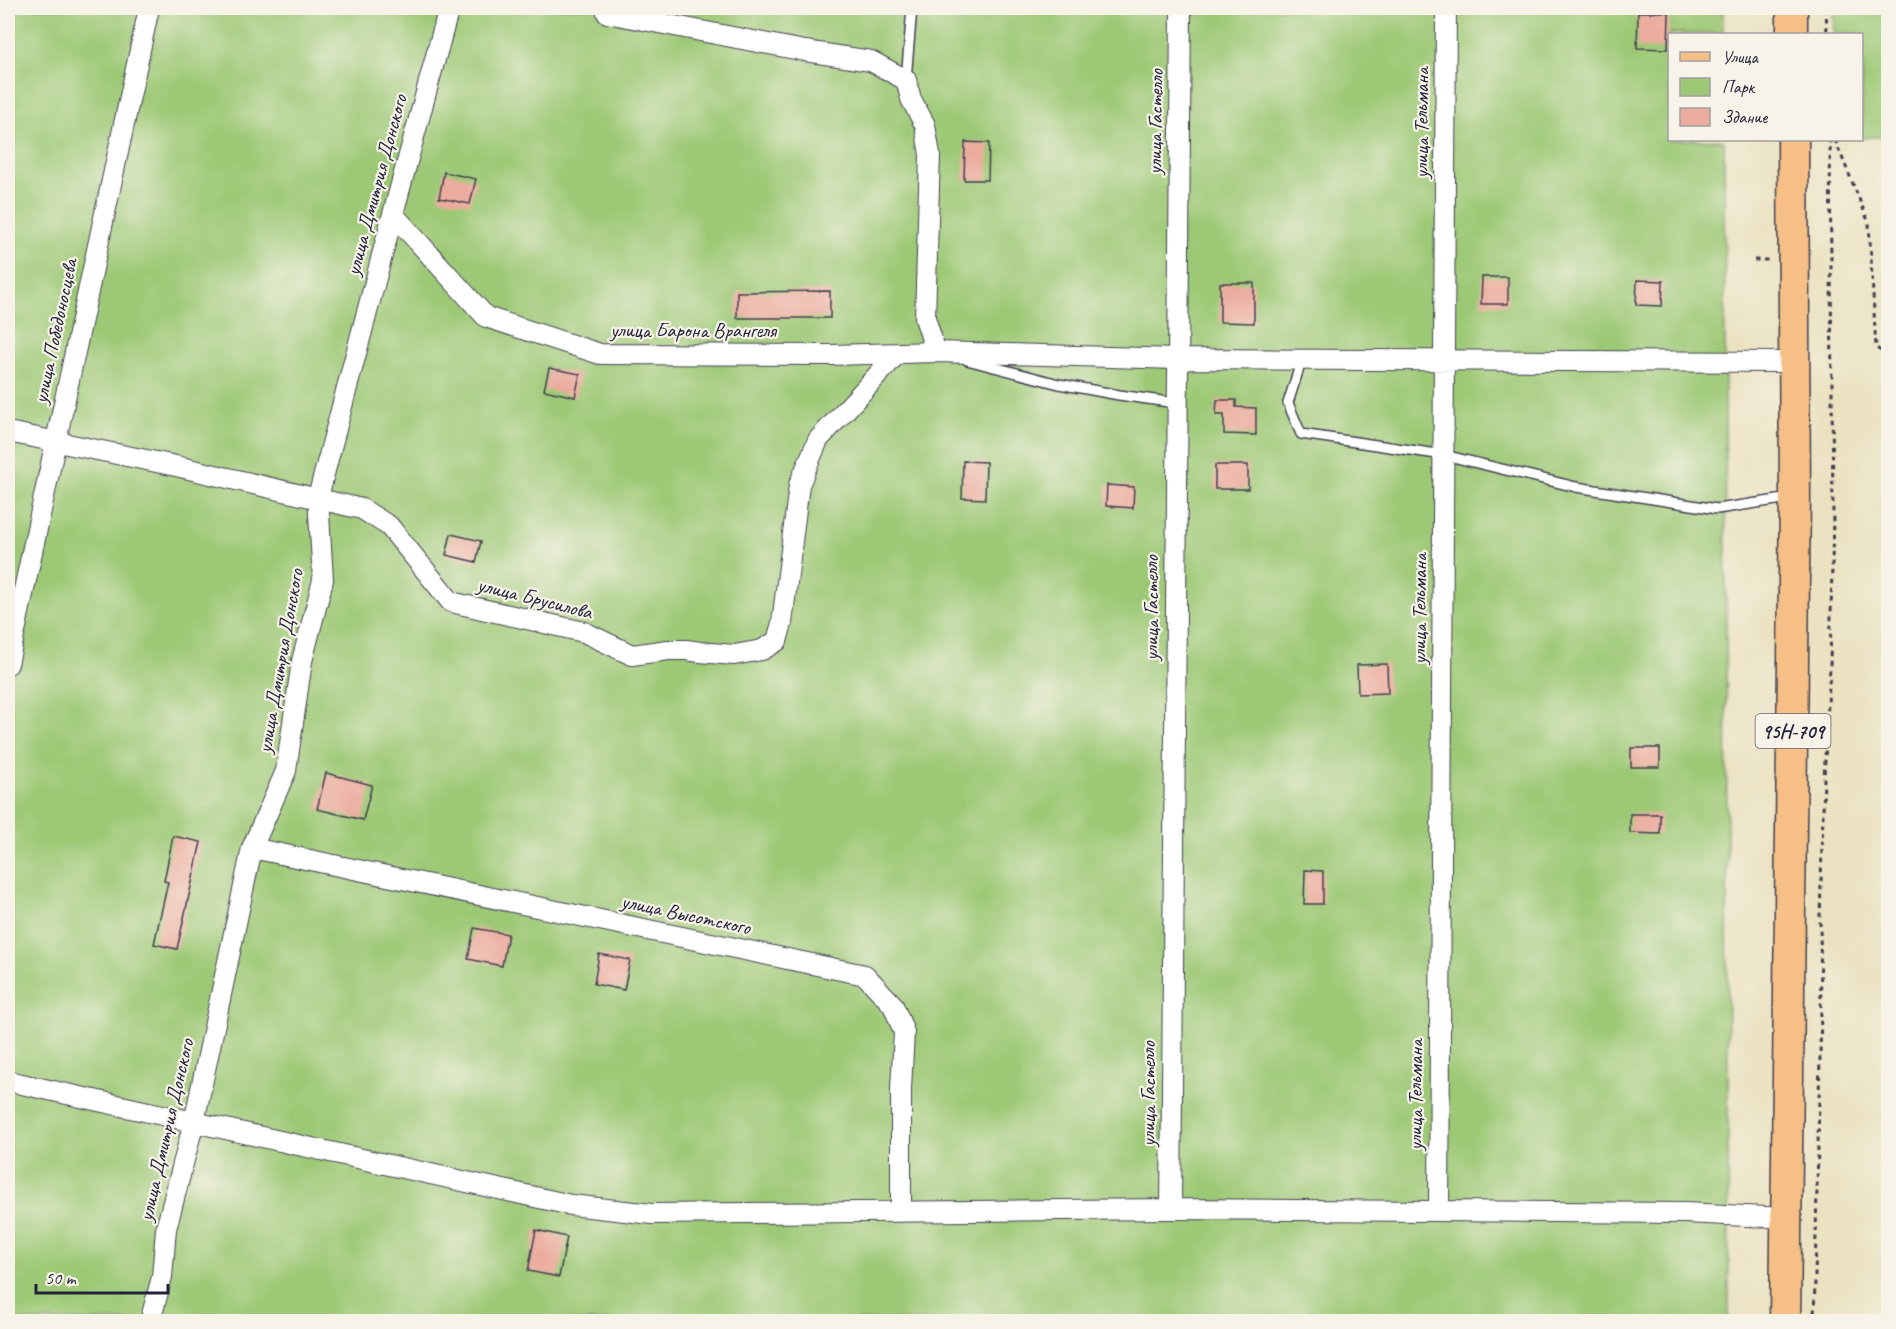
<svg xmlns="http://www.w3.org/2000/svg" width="1896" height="1329" font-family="Caveat,sans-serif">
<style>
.green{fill:#9dc976;stroke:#607658;stroke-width:1.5}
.building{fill:#ebac9e}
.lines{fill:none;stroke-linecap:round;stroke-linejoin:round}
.lane-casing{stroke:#403f4f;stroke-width:12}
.street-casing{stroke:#403f4f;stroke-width:22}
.primary-casing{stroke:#403f4f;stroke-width:33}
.path{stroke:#403f4f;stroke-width:3;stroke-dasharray:4.5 4.5;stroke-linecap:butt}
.lane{stroke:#fff;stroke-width:9}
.street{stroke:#fff;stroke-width:20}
.primary{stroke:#f5bf86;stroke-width:30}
.labels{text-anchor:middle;stroke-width:4.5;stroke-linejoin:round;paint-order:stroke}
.shield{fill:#f7f3e8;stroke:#62616f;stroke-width:1.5}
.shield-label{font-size:20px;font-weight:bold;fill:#22223b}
.street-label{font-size:21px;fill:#22223b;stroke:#f7f3e8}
</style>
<rect width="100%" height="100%" fill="#f7f3e8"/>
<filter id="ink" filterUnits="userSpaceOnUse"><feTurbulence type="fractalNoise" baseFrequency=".0167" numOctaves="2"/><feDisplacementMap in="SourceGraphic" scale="12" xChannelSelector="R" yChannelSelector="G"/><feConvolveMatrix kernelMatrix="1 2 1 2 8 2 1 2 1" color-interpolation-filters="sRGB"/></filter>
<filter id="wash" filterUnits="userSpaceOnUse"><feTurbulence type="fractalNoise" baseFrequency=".008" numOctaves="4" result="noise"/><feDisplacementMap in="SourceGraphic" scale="24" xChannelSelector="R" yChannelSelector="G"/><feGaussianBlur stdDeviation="1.35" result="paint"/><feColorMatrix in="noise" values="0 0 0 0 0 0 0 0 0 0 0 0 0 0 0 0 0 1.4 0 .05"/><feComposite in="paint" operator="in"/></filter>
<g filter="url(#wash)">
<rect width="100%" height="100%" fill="#ebe2c1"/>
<!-- green -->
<path class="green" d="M 8,8 L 1723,8 L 1723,34 L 1670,34 L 1670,140 L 1724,140 L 1729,1321 L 8,1321 Z
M 1833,8 L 1888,8 L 1888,136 L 1862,138 L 1862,34 L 1834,34 Z"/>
<g id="blocks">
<!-- building -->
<path class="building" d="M 1638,12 L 1669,12 L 1668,49 L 1637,48 Z
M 965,142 L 989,143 L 988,180 L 964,180 Z
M 444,172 L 476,179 L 470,204 L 439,198 Z
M 1482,277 L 1508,277 L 1508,304 L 1481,304 Z
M 1637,280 L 1663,281 L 1662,306 L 1636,305 Z
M 1220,283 L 1254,283 L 1254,323 L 1220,322 Z
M 830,291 L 830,318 L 737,318 L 737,292 Z
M 549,368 L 580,374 L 575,397 L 544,390 Z
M 1217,400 L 1236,400 L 1236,407 L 1256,408 L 1256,435 L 1224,434 L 1224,415 L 1216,415 Z
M 963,461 L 986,462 L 985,499 L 962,498 Z
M 1215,465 L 1248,465 L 1248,489 L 1215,489 Z
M 1107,485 L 1134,487 L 1133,508 L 1106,506 Z
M 451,534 L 481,541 L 476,562 L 446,555 Z
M 1387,664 L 1388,693 L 1358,694 L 1357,665 Z
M 1631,748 L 1660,748 L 1660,767 L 1631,767 Z
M 326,773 L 372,785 L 363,820 L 317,809 Z
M 1630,814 L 1660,814 L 1660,834 L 1630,833 Z
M 173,836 L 201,842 L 177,949 L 154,944 L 168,882 L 164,881 Z
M 1305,870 L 1323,871 L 1323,904 L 1304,904 Z
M 474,928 L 508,934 L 502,966 L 468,959 Z
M 599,954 L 630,960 L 624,990 L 594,984 Z
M 536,1230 L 567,1237 L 559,1277 L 528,1271 Z"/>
</g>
</g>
<g filter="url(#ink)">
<use href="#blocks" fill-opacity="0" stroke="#403f4f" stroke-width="1.5"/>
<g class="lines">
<defs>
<path id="lane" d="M 906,80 L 912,8
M 1302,359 L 1288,403 L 1301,434 L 1444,455 L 1576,487 L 1717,509 L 1790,498
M 967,360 L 1059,384 L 1119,395 L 1176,403"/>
<path id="street" d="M 607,13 L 805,51 L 871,61 L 906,80 L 911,99 L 925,125 L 930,155 L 925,318 L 936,352
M 393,214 L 486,317 L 600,354 L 832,355 L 936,352 L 1177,359 L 1794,362
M 8,432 L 176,466 L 362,509 L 389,526 L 451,602 L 584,632 L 632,655 L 668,650 L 686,650 L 700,652 L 734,655 L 762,650 L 777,641 L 782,623 L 799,485 L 818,440 L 897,354
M 8,664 L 149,8
M 252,848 L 865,975 L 893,1005 L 904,1032 L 901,1089 L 901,1212
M 8,1081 L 571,1205 L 652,1214 L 1171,1209 L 1685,1213 L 1788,1218
M 1171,1209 L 1181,8
M 1439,1210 L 1446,8
M 150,1322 L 162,1277 L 166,1229 L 194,1122 L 252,848 L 286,771 L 302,661 L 323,580 L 318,497 L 393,214 L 449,8"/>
<path id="primary" d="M 1792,8 L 1792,34
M 1785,1322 L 1795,497 L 1793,140"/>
</defs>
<!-- lane casing -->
<use href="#lane" class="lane-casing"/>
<!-- street casing -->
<use href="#street" class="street-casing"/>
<!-- primary casing -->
<use href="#primary" class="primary-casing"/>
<!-- path -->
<path class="path" d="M 1826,8 L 1827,34
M 1835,140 L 1869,223 L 1876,348 L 1888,355
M 1754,260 L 1771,260
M 1814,1322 L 1821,1011 L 1820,918 L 1824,778 L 1830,667 L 1833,514 L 1830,140"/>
<!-- lane -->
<use href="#lane" class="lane"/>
<!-- street -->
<use href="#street" class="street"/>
<!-- primary -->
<use href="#primary" class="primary"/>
</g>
</g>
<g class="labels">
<!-- shield labels -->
<rect class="shield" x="1755.5" y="714" width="75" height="34" rx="4.5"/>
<g class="shield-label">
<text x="1793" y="738">95Н-709</text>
</g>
<!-- street labels -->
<g class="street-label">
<text transform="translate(1155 122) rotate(-89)" y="7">улица Гастелло</text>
<text transform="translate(1421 123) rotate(-90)" y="7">улица Тельмана</text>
<text transform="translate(376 185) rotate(-75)" y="7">улица Дмитрия Донского</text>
<text x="693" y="337">улица Барона Врангеля</text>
<text transform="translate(55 331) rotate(-78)" y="7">улица Победоносцева</text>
<text transform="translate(535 598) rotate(14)" y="7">улица Брусилова</text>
<text transform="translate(1151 608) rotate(-90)" y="7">улица Гастелло</text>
<text transform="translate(1419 609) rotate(-90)" y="7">улица Тельмана</text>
<text transform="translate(280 661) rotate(-80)" y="7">улица Дмитрия Донского</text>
<text transform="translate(686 914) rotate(12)" y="7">улица Высотского</text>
<text transform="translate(1148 1094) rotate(-90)" y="7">улица Гастелло</text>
<text transform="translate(1415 1095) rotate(-90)" y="7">улица Тельмана</text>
<text transform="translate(166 1130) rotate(-77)" y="7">улица Дмитрия Донского</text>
</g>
</g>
<!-- margin -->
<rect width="1896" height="1329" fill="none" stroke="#f7f3e8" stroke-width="30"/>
<!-- legend -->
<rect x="1668" y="33" width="195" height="108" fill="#f7f3e8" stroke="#a29fa3" stroke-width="1.5"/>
<rect x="1680" y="52" width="30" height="9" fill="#f5bf86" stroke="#a29fa3" stroke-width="1.5"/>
<text x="1722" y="63" font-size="18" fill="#22223b">Улица</text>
<rect x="1680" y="78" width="30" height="18" fill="#9dc976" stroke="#a29fa3" stroke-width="1.5"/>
<text x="1722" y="93" font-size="18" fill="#22223b">Парк</text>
<rect x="1680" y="108" width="30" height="18" fill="#ebac9e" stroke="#a29fa3" stroke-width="1.5"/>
<text x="1722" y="123" font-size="18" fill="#22223b">Здание</text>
<!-- scale -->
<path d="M36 1284v9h132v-9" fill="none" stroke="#22223b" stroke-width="3"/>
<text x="45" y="1284" font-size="18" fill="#22223b" stroke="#f7f3e8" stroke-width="4.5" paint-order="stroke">50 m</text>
</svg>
